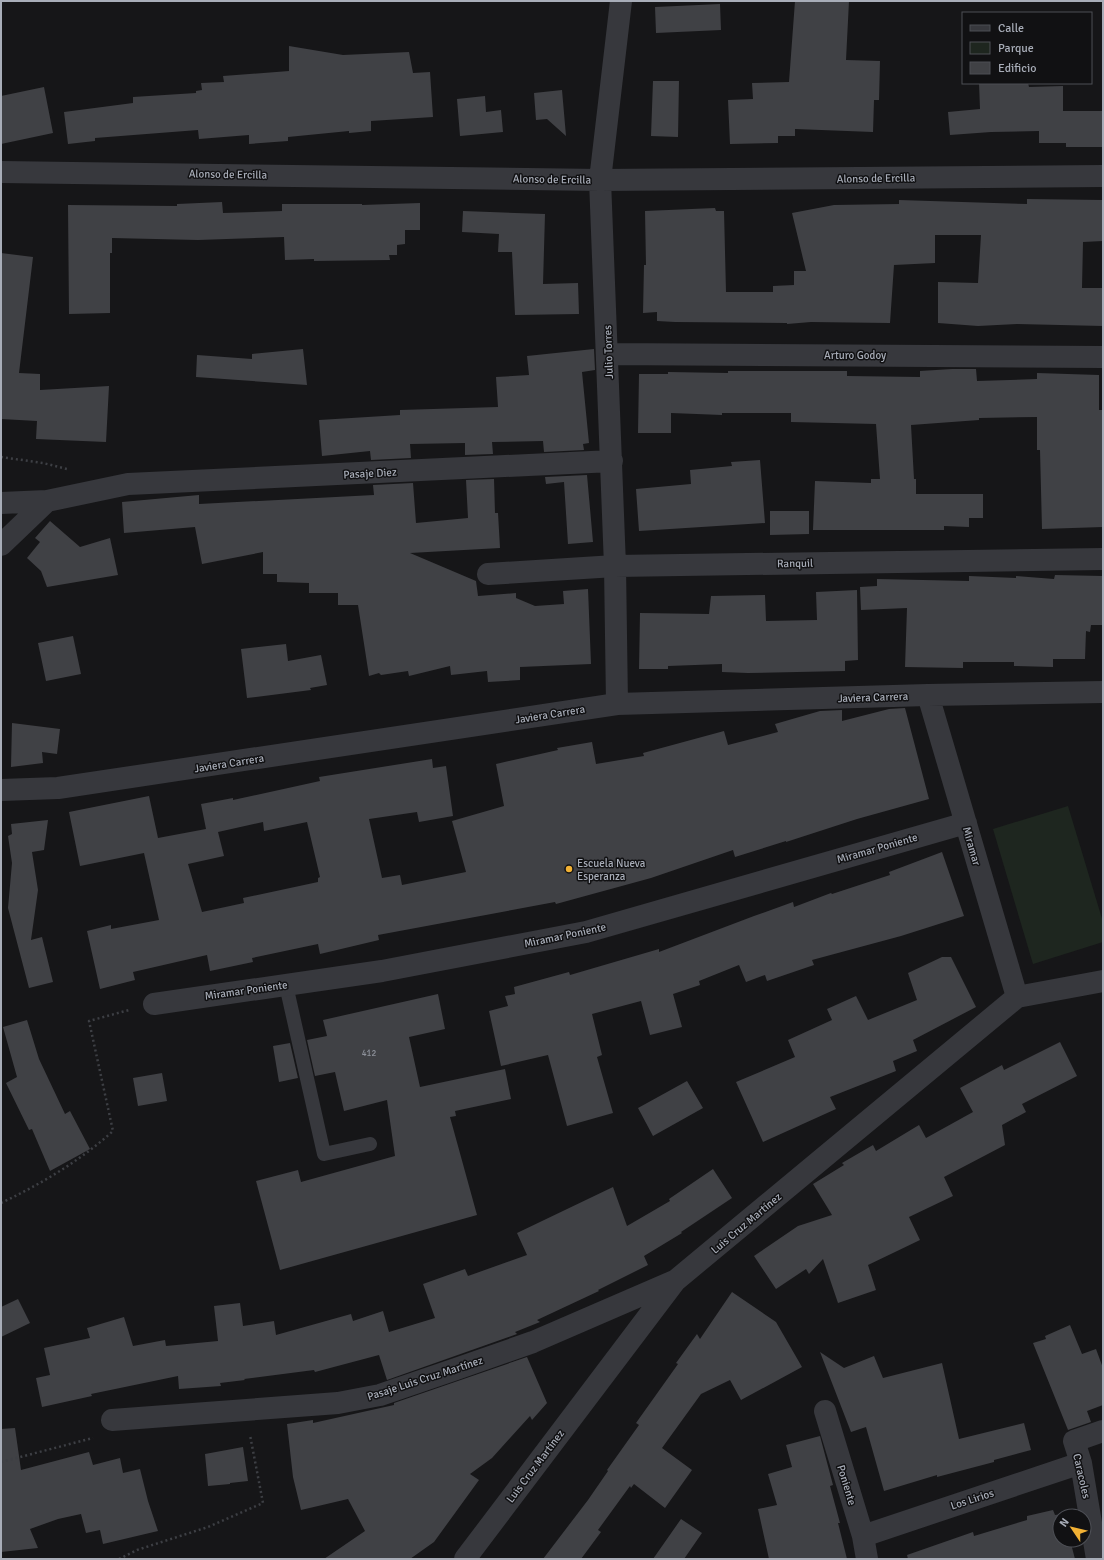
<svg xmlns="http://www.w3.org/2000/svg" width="1104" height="1560" font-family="Signika,sans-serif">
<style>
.park{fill:#1e261f}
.building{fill:#404145;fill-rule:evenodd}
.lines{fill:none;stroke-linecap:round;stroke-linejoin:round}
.path{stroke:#3d3f44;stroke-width:2.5;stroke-dasharray:2 3;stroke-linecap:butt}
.service{stroke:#37383d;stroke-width:14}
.minor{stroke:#37383d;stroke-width:22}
.poi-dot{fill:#f2b134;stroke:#111113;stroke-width:1.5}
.labels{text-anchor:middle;stroke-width:3;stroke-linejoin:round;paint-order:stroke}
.number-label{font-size:9px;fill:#8e929b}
.street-label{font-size:11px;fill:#a8adb8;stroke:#111113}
.poi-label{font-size:11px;fill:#a8adb8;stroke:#111113;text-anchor:start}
</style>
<rect width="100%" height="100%" fill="#161618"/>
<!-- park -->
<path class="park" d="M 1068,806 L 1103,922 L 1103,942 L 1033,964 L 993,829 Z"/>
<!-- building -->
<path class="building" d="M 795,1 L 849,1 L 846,60 L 880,61 L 879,100 L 874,100 L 873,132 L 795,129 L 795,136 L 778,136 L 778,143 L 730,144 L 728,100 L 753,99 L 752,83 L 789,82 Z
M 720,4 L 721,30 L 656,33 L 655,7 Z
M 289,46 L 343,55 L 409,52 L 413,73 L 430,72 L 433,117 L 371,121 L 371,131 L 349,133 L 349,131 L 288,137 L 288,141 L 249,144 L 249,135 L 199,139 L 198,130 L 95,138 L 95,141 L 68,144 L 64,112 L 133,103 L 133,97 L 196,93 L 196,91 L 202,90 L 201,83 L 224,82 L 223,76 L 289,71 Z
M 653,81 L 679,81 L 678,137 L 651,136 Z
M 979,83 L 1028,83 L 1029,87 L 1063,86 L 1063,111 L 1103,111 L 1103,147 L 1066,147 L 1066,143 L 1039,143 L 1039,131 L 991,132 L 950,135 L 948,112 L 980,109 Z
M 44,87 L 53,133 L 1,144 L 1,96 Z
M 562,90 L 566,136 L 547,119 L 536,120 L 534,93 Z
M 485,96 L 486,112 L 501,110 L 503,132 L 460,136 L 457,99 Z
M 1027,199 L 1103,200 L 1103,241 L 1083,242 L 1082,288 L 1103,288 L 1103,326 L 1017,324 L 978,326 L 938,323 L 938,282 L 978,283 L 981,235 L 935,235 L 935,263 L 894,265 L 890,323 L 811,322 L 787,324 L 787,323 L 675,322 L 657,321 L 657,312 L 643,313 L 644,265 L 646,265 L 645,211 L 715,208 L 716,211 L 724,211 L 726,292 L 773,292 L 773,286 L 794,285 L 794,271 L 806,271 L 792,213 L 834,205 L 899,204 L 899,200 L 1027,204 Z
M 222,202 L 223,213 L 282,211 L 282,204 L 362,204 L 362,205 L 420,203 L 420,230 L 405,230 L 405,244 L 397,245 L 397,255 L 389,255 L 390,260 L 314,261 L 314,259 L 285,260 L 284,237 L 198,240 L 112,238 L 112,253 L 110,253 L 110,313 L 69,314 L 68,205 L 177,206 L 177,204 Z
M 463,211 L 545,214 L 543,284 L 578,283 L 579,314 L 515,315 L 512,252 L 498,252 L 499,234 L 462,232 Z
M 1,253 L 33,257 L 19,373 L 40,374 L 40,390 L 109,386 L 106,442 L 36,439 L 37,421 L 1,419 Z
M 303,349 L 307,385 L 196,377 L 197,355 L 252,359 L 252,354 Z
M 594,349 L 595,370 L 582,372 L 589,443 L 583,444 L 584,450 L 544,452 L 543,441 L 492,442 L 493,454 L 465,455 L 465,443 L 410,444 L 411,458 L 371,460 L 370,451 L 322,456 L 319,420 L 400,415 L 400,410 L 498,407 L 496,377 L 529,375 L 527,356 Z
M 952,369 L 976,369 L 977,381 L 1037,379 L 1037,373 L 1099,375 L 1099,410 L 1103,410 L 1103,527 L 1042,529 L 1040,450 L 1037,450 L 1037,417 L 979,418 L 979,420 L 911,425 L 914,479 L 916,479 L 916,494 L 983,494 L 983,518 L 969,518 L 969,527 L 944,526 L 944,530 L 813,530 L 815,481 L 871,483 L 871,479 L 880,479 L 876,424 L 791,422 L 791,413 L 722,413 L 722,415 L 671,413 L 671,433 L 638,433 L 639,374 L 668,374 L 668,372 L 728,373 L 728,371 L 847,371 L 847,376 L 920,377 L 920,371 Z
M 760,460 L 765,523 L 639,531 L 636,489 L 691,484 L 690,470 L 732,466 L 731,462 Z
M 587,475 L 593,542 L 568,544 L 564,482 L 546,484 L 545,477 Z
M 494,479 L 495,513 L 498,513 L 500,548 L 410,553 L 476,581 L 478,596 L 516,593 L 516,598 L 535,606 L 564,604 L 563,591 L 588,589 L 591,664 L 520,667 L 520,680 L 488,682 L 487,671 L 451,675 L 450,666 L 409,676 L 408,671 L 381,675 L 379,673 L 369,676 L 358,605 L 338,605 L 338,593 L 309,593 L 309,583 L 277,582 L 277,574 L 263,574 L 263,552 L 202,564 L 195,527 L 124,533 L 122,502 L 199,495 L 199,504 L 374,495 L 373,485 L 413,483 L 416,523 L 468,518 L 466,480 Z
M 770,511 L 809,511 L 809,534 L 770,535 Z
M 50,521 L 80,547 L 110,538 L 118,575 L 47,587 L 41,571 L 27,558 L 40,542 L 35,538 Z
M 1055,575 L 1103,576 L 1103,625 L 1091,625 L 1090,632 L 1086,631 L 1085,659 L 1053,659 L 1053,667 L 1014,666 L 1014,662 L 963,662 L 963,668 L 905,667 L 907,608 L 861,610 L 860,587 L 877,586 L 877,579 L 969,581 L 969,576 L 1016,578 L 1016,576 L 1054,579 Z
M 857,590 L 858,660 L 845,661 L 845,671 L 748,673 L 722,672 L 722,664 L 668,666 L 668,669 L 639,669 L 640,613 L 709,614 L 711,596 L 765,595 L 766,621 L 817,620 L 816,592 Z
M 73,636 L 81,674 L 46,681 L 38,643 Z
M 286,644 L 288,661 L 321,655 L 327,685 L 310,688 L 311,690 L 247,698 L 241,649 Z
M 905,708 L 929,799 L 857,819 L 786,842 L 786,841 L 735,857 L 733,850 L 651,878 L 556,904 L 555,902 L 378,935 L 379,940 L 320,954 L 318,944 L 252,958 L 253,962 L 210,971 L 207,955 L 133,972 L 135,980 L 100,989 L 87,931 L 111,925 L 111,929 L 159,920 L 144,853 L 80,866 L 69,812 L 149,796 L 158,838 L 206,829 L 201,804 L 233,798 L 233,800 L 320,781 L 319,777 L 432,759 L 433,768 L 446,766 L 453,816 L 419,822 L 417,812 L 369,819 L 382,878 L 400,875 L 402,885 L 466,872 L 452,821 L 504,806 L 496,764 L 558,750 L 557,748 L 592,742 L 596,764 L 644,756 L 643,753 L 724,731 L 728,745 L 778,732 L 775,724 L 820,711 L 842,710 L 842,721 L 889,709 ZM 263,822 L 264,831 L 307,822 L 320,877 L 318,878 L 318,882 L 243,898 L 244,903 L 202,912 L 188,864 L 224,856 L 218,832 Z
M 12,723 L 60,729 L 57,754 L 42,752 L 43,763 L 11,767 Z
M 48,820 L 44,850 L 32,852 L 38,890 L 31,940 L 42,937 L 53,982 L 29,988 L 8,908 L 12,863 L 8,836 L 12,834 L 11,824 Z
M 942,852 L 964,916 L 901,936 L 812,960 L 814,965 L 767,981 L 765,975 L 746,982 L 739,965 L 699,981 L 700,985 L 673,994 L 682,1027 L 650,1035 L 641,1001 L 592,1014 L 602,1055 L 597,1057 L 613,1113 L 567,1126 L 548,1055 L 501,1066 L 489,1011 L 508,1006 L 505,996 L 515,994 L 514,987 L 569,972 L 570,975 L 659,949 L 659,952 L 754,916 L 793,902 L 794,907 L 831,893 L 832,894 L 890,875 L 889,872 Z
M 942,957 L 951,957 L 976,1007 L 913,1040 L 917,1051 L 893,1061 L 896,1071 L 830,1097 L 836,1109 L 763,1142 L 736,1082 L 795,1057 L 788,1040 L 832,1020 L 827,1009 L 856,996 L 868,1020 L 917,1000 L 908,973 Z
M 438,994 L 445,1029 L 409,1037 L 420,1087 L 505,1069 L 511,1099 L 455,1111 L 456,1116 L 450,1117 L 477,1215 L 280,1270 L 256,1181 L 298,1170 L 301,1182 L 395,1156 L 387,1100 L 344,1111 L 335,1072 L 315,1076 L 307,1040 L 327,1036 L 323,1020 Z
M 27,1020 L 39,1059 L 65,1114 L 70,1111 L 90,1149 L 50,1171 L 32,1129 L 29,1130 L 6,1083 L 17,1077 L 3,1027 Z
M 1060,1042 L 1077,1076 L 1022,1104 L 1026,1112 L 1002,1125 L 1005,1145 L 944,1177 L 953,1196 L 909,1217 L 920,1240 L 868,1265 L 876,1290 L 838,1303 L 823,1259 L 809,1274 L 806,1269 L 776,1289 L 754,1256 L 798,1226 L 832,1215 L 813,1184 L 844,1165 L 842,1163 L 873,1145 L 876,1151 L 919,1125 L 926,1138 L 973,1112 L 960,1088 L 1002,1065 L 1004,1070 Z
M 290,1043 L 298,1078 L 279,1082 L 273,1046 Z
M 162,1073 L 167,1101 L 138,1106 L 133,1078 Z
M 687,1081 L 703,1108 L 653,1136 L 638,1108 Z
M 713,1169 L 732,1198 L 681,1232 L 682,1233 L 644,1256 L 648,1265 L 598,1290 L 599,1291 L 537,1320 L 540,1322 L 515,1332 L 517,1334 L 387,1380 L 379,1355 L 315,1372 L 314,1370 L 244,1379 L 245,1380 L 220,1383 L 221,1386 L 179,1389 L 178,1376 L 91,1394 L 92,1396 L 42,1407 L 36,1378 L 50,1375 L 44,1348 L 90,1338 L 87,1328 L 124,1317 L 133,1346 L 165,1340 L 166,1346 L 218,1341 L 214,1306 L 240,1303 L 243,1326 L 274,1321 L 276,1335 L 351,1314 L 353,1321 L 383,1311 L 389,1332 L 435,1318 L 423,1284 L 465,1269 L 468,1276 L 527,1255 L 517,1233 L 613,1187 L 627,1226 L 670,1201 L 669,1199 Z
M 732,1292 L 776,1322 L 802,1367 L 741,1400 L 730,1380 L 701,1394 L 662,1448 L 692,1470 L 665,1508 L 634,1484 L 631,1488 L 630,1486 L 598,1530 L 601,1532 L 581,1559 L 543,1559 L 588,1500 L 608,1471 L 607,1470 L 639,1425 L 636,1423 L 678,1364 L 676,1363 L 697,1334 L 700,1339 Z
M 18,1299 L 30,1323 L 1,1337 L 1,1307 Z
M 1070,1325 L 1082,1354 L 1096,1349 L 1103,1368 L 1103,1405 L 1087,1411 L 1091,1422 L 1068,1430 L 1033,1343 L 1046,1339 L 1045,1336 Z
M 820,1352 L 844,1368 L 874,1356 L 883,1378 L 942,1363 L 959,1439 L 1024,1423 L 1031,1450 L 994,1460 L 994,1462 L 937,1477 L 937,1475 L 884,1491 L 866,1427 L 851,1432 Z
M 527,1357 L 547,1403 L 532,1420 L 530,1416 L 492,1458 L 470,1474 L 479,1480 L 434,1542 L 410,1559 L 324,1559 L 365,1531 L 348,1499 L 301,1510 L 293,1477 L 287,1424 L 313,1420 L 313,1423 L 394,1405 L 394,1403 Z
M 15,1428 L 21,1470 L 89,1452 L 93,1465 L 120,1458 L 123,1473 L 140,1469 L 148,1501 L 158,1531 L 103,1544 L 100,1530 L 86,1533 L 81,1514 L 58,1519 L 30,1529 L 38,1548 L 1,1552 L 1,1429 Z
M 820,1436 L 833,1485 L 830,1486 L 840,1523 L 838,1523 L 847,1559 L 769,1559 L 758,1509 L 777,1505 L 768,1474 L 792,1467 L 786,1445 Z
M 243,1447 L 248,1481 L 230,1483 L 230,1484 L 208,1486 L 205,1454 Z
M 1053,1510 L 1055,1515 L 1063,1514 L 1064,1516 L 1060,1516 L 1060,1540 L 1070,1540 L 1075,1559 L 908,1559 L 907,1555 L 973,1532 L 974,1536 L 1027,1520 L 1027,1516 Z
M 681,1519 L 702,1533 L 684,1559 L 653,1559 Z"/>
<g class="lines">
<!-- path -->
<path class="path" d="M 1,457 L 43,463 L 67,469
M 1,1203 C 41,1184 80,1161 113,1131 L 89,1021 L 129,1010
M 1,1462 L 93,1438
M 119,1559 L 137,1550 L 208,1527 L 263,1503 L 250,1435"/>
<!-- service -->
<path class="service" d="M 286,985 L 324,1154 L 370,1144"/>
<!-- minor -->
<path class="minor" d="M 1,172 L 600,180 L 1103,176
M 608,354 L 1103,357
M 1,503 L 47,501
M 1,545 L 47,501 L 128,484 L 612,461
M 488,574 L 615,566 L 1103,559
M 928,695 L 1017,997
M 617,704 L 615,566 L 600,180 L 621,1
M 1,790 L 58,788 L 617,704 L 928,695 L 1103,692
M 154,1004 L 382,971 L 586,932 L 966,823
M 825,1411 L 863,1536 L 867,1559
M 112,1420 L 338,1403 L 380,1395 L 456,1369 L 533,1342 L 674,1281
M 863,1536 L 1081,1463
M 465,1559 L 675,1281 L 1017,997 L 1103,981
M 1097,1559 L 1081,1463 L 1074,1441 L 1103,1431"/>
</g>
<!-- markers -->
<circle class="poi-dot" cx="569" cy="869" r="4"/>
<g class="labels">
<!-- number labels -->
<g class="number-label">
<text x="369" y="1056">412</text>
</g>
<!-- street labels -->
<g class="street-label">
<text transform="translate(228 174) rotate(1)" y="4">Alonso de Ercilla</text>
<text transform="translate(876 178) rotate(-1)" y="4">Alonso de Ercilla</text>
<text transform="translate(552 179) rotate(1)" y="4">Alonso de Ercilla</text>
<text transform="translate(608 352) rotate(-92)" y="4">Julio Torres</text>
<text x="855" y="359">Arturo Godoy</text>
<text transform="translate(370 473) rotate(-3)" y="4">Pasaje Diez</text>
<text transform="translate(795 563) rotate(-1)" y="4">Ranquil</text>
<text transform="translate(873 697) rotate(-2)" y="4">Javiera Carrera</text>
<text transform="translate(550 714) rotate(-9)" y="4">Javiera Carrera</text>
<text transform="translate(229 763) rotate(-9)" y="4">Javiera Carrera</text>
<text transform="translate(972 846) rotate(74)" y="4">Miramar</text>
<text transform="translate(877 848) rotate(-16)" y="4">Miramar Poniente</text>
<text transform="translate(565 935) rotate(-12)" y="4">Miramar Poniente</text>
<text transform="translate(246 990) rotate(-8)" y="4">Miramar Poniente</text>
<text transform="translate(746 1223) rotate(-40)" y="4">Luis Cruz Martínez</text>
<text transform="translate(425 1378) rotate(-18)" y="4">Pasaje Luis Cruz Martínez</text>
<text transform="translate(535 1466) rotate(-53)" y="4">Luis Cruz Martínez</text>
<text transform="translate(1082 1476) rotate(77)" y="4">Caracoles</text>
<text transform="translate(847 1485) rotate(73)" y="4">Poniente</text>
<text transform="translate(972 1499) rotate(-18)" y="4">Los Lirios</text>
</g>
<!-- poi labels -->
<g class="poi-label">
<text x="577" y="867">Escuela Nueva<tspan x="577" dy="13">Esperanza</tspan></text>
</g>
</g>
<!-- border -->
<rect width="1104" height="1560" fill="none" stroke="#a8adb8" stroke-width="4"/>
<!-- legend -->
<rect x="962" y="12" width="130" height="72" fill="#111113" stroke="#4d4f55"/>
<rect x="970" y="25" width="20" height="6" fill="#37383d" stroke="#4d4f55"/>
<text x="998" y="32" font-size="12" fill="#a8adb8">Calle</text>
<rect x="970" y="42" width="20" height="12" fill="#1e261f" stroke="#4d4f55"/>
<text x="998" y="52" font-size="12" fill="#a8adb8">Parque</text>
<rect x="970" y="62" width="20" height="12" fill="#404145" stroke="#4d4f55"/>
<text x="998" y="72" font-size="12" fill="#a8adb8">Edificio</text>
<!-- north arrow -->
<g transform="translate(1072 1528) rotate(305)"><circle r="19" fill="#111113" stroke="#4d4f55"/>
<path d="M0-3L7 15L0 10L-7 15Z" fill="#f2b134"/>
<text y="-6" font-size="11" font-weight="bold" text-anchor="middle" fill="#a8adb8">N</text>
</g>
</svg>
